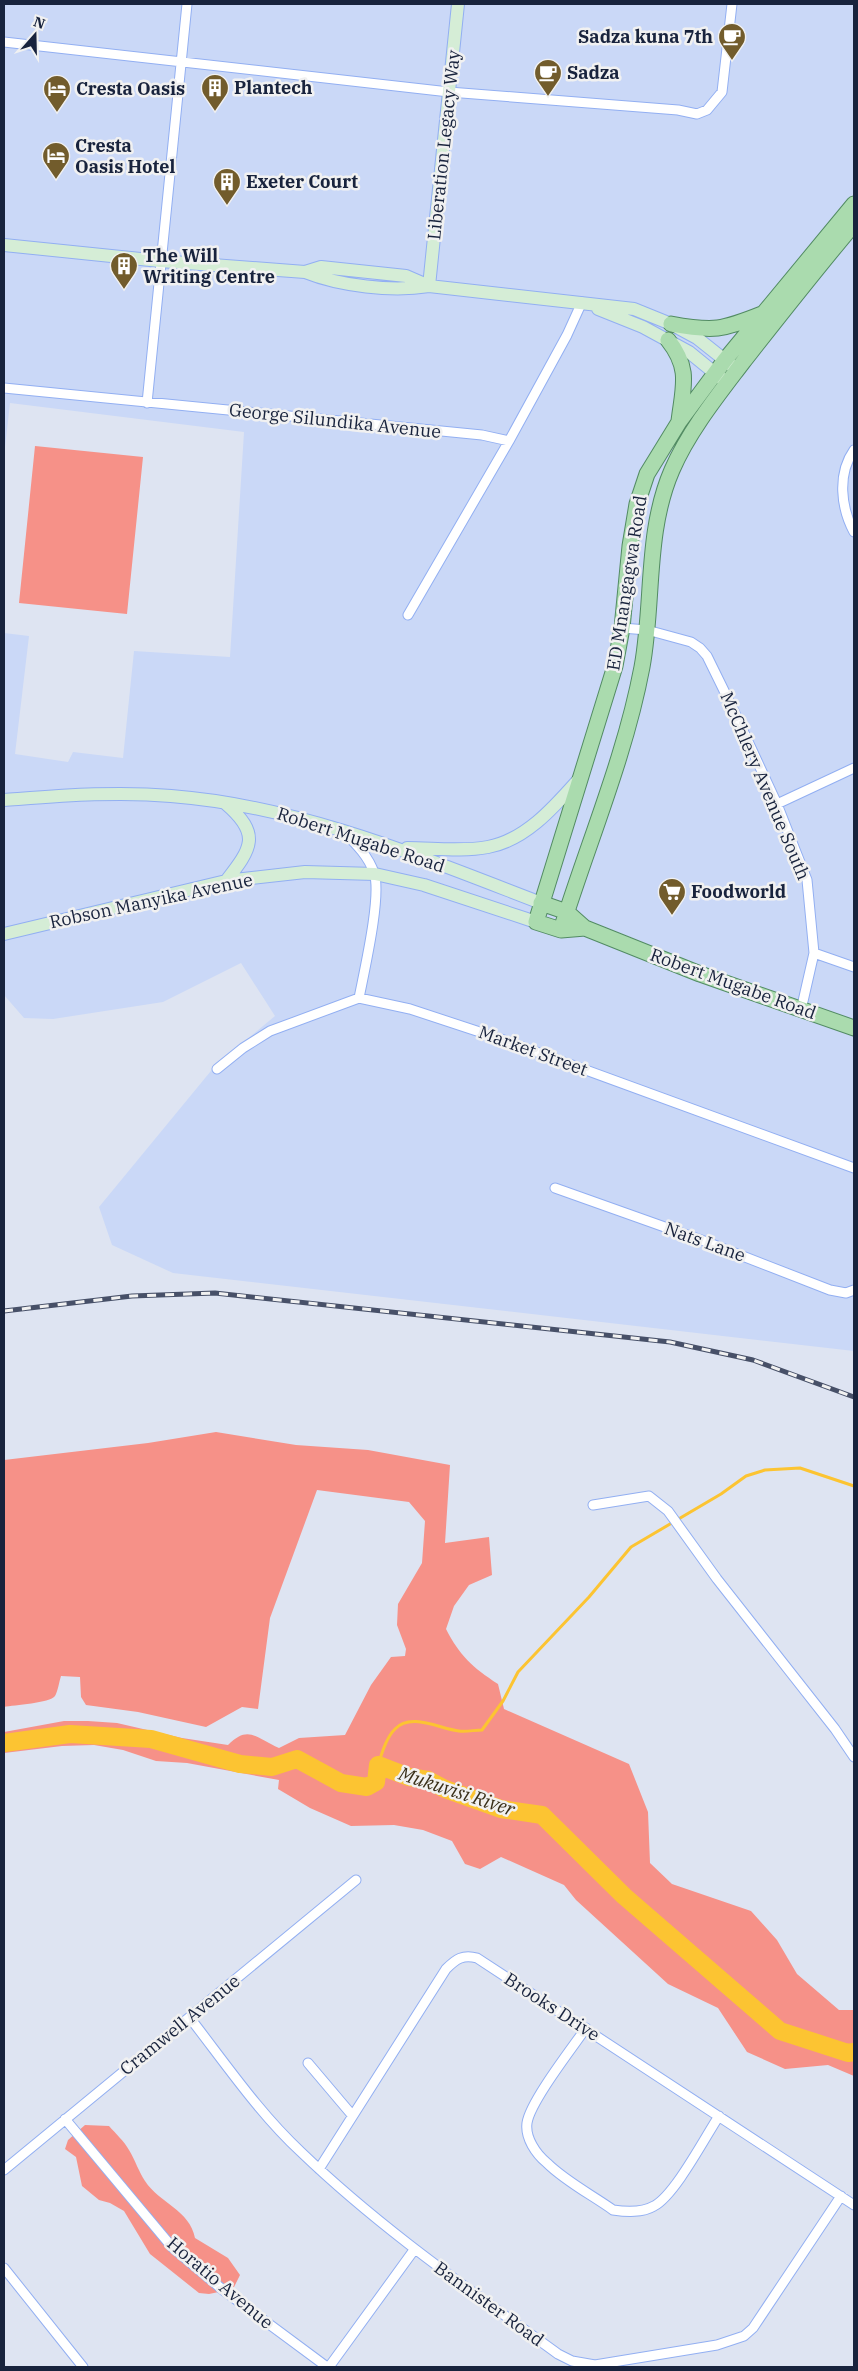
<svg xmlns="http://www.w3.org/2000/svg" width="858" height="2371" font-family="'IBM Plex Serif',serif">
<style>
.built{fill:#cad8f7}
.green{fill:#f69188}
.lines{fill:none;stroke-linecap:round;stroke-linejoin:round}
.stream{stroke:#fcc432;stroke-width:3}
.river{stroke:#fcc432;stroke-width:18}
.street-casing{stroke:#92aff2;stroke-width:11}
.secondary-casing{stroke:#92aff2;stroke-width:14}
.primary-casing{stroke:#528b63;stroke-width:17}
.street{stroke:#fff;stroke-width:9}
.secondary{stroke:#d5edd6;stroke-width:12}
.primary{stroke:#aadbae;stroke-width:15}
.rail-casing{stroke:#475068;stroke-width:5}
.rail{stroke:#f1f1f1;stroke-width:3;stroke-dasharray:9;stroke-linecap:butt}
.labels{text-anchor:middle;stroke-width:5;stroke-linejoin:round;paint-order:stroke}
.poi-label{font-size:18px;font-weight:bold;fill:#18233d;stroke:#f1f1f1;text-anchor:start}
.street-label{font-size:18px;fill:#18233d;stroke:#f1f1f1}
.water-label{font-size:19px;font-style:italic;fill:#392f19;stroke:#f1f1f1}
</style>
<rect width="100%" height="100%" fill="#dee4f2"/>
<!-- built -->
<path class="built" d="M 4,4 L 854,4 L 854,1351 L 173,1273 L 112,1245 L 99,1207 L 215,1066 L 275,1016 L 241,963 L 163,1002 L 53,1019 L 24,1018 L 4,995 L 4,633 L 29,636 L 15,754 L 68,762 L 73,752 L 123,758 L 134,651 L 230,657 L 244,432 L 10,403 L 4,456 Z"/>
<!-- green -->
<path class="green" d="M 35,446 L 143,457 L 127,614 L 19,603 Z
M 216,1432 L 296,1445 L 368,1450 L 450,1465 L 445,1543 L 489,1537 L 492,1575 L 469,1585 L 454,1606 L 446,1629 C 460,1656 472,1667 498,1684 L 504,1709 L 629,1764 L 648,1812 L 650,1863 L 672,1884 L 751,1911 L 777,1940 L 797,1974 L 839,2010 L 854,2010 L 854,2076 L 828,2065 L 785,2069 L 747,2052 L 718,2008 L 668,1984 L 576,1900 L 564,1885 L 501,1857 L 480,1869 L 465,1864 L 452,1841 L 423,1830 L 394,1825 L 351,1826 L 310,1808 L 278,1789 L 279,1780 L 187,1763 L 156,1761 L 123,1750 L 94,1745 L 62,1746 L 4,1753 L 4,1732 L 64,1721 L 88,1721 L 117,1723 L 182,1738 L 228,1745 C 248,1725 255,1737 279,1748 L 299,1738 L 345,1735 L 371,1685 L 391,1657 L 405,1656 L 406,1649 L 397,1625 L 398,1604 L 422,1563 L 425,1521 L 409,1502 L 317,1490 L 270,1618 L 258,1709 L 242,1707 L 206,1727 L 138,1712 L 86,1705 L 81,1697 L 80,1677 L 61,1676 C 59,1682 58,1691 55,1696 C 50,1703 14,1705 4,1707 L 4,1460 L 148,1443 Z
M 85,2125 L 109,2126 C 116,2134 124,2141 129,2150 C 135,2160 139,2172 145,2181 C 159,2203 190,2210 195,2238 L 228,2258 L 240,2275 L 233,2289 L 209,2294 L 199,2293 L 150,2254 L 124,2211 L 110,2203 L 99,2200 L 82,2186 L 76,2157 L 65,2149 L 68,2140 Z"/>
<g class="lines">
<!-- stream -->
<path class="stream" d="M 378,1765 C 382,1753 386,1738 395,1729 C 411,1712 440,1729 459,1731 C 466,1732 475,1730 482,1730 L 503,1701 L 518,1672 L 589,1597 L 631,1547 L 721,1494 L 746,1476 L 765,1470 L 800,1468 L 854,1486"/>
<!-- river -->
<path class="river" d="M 4,1743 L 70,1734 L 151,1739 L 240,1764 L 272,1767 L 297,1759 L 341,1783 L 367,1787 L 376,1782 L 378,1765 L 409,1777 L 428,1780 L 445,1789 L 501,1809 L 542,1815 L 624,1896 L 780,2031 L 848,2053 L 854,2052"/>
<defs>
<path id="street" d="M 4,42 L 449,92 L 678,110 L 697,114 L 707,110 L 722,92 L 732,4
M 4,388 L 482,435 L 509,441 L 567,335 L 582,302
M 147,403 L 187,4
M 854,450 C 837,474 841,508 854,532
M 408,615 L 509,441
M 622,628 L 647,630 L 691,642 L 700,648 L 707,656 L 733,709 L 777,804 L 807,880 L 814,953 L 801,1010
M 777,804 L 854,768
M 345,833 C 356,844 369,857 374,873 C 382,895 364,972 359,998
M 814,953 L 854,967
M 217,1069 L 243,1048 L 270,1031 L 359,998 L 410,1009 L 501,1039 L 854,1168
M 555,1188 L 704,1241 L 830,1290 L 846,1293 L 854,1290
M 593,1505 L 649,1496 L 668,1511 L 717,1579 L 835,1729 L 854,1757
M 190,2018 C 225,2063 259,2113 301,2152 C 380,2228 470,2290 558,2354 L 572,2361 L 595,2365 L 717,2345 L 744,2336 L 753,2328 L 841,2196
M 586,2028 C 572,2048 530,2102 527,2123 C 525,2138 536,2154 547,2163 C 565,2181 592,2195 613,2210 C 627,2212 642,2213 654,2206 C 675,2195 705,2137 719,2116
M 308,2063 L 352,2115
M 65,2119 L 172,2247 L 223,2290 L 327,2367
M 319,2169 L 446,1969 C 456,1959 463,1954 477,1958 L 854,2205
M 4,2170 L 356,1880
M 4,2268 L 83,2367
M 329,2367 L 414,2250"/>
<path id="secondary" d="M 4,245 L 160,261 L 305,272 C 340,286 392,292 429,286 L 634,309 L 671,324 L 697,338 L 731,365
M 305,272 L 321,267 L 406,276 L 429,286
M 429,286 L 458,4
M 598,309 L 643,327 L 689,352 L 727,383
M 4,800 C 59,796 115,791 171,796 C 300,806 421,857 541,903
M 226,804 C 261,834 252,848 226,881
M 407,848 C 433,848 462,852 488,847 C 526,840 555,806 579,779
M 4,934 L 226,881 L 305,872 L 375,874 L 424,885 L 536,922"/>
<path id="primary" d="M 671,324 C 714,332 722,330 762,314
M 668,340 C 691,369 683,387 679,421
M 541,903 L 567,912 L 585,928 L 700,974 L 854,1028
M 585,928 L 561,930 L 536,922 L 615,666 L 622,628 L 630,546 L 637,504 L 647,474 L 679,422 L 725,360 L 854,204
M 561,930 C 588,843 625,757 642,667 C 654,602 645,532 672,470 C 689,431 718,395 743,362 C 780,315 816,269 854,224"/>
</defs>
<!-- street casing -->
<use href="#street" class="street-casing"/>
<!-- secondary casing -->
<use href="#secondary" class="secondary-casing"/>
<!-- primary casing -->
<use href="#primary" class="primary-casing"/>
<!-- street -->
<use href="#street" class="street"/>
<!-- secondary -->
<use href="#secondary" class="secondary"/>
<!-- primary -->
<use href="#primary" class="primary"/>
<defs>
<path id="rail" d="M 4,1311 L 132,1296 L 215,1293 L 670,1342 L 753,1360 L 854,1397"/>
</defs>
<!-- rail casing -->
<use href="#rail" class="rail-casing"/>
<!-- rail -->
<use href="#rail" class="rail"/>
</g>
<!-- icons -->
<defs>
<symbol id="cafe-pin" viewBox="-11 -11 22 30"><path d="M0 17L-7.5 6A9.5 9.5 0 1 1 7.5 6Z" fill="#725c2c" stroke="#f1f1f1"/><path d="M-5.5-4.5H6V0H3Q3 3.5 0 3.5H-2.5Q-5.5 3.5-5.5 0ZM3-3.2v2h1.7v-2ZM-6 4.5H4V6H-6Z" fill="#fff"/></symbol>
<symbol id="building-pin" viewBox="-11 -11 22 30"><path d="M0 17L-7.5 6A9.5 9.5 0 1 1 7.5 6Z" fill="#725c2c" stroke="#f1f1f1"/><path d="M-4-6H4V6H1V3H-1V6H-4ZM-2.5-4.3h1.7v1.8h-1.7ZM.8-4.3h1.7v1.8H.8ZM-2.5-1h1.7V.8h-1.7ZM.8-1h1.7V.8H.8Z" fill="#fff"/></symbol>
<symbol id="hotel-pin" viewBox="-11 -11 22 30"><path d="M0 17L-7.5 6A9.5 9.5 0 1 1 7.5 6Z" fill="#725c2c" stroke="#f1f1f1"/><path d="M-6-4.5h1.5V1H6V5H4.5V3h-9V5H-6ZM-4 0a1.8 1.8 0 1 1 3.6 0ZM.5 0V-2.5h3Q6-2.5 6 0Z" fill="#fff"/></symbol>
<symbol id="supermarket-pin" viewBox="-11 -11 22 30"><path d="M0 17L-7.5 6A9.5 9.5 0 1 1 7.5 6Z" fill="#725c2c" stroke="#f1f1f1"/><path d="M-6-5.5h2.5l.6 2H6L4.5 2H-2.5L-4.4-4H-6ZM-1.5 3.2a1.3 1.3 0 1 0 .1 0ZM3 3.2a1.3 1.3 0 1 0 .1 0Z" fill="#fff"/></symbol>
</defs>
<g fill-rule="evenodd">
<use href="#cafe-pin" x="716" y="21" width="32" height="43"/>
<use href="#cafe-pin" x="532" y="57" width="32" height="43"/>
<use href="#building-pin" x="199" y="72" width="32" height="43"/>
<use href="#hotel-pin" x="41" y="73" width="32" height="43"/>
<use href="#hotel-pin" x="40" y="140" width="32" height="43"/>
<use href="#building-pin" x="211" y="166" width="32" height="43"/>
<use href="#building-pin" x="108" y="250" width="32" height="43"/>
<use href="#supermarket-pin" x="656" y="876" width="32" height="43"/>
</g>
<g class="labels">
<!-- poi labels -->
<g class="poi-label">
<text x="713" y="43" text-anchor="end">Sadza kuna 7th</text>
<text x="567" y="79">Sadza</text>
<text x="234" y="94">Plantech</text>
<text x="76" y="95">Cresta Oasis</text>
<text x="75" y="152">Cresta<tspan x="75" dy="21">Oasis Hotel</tspan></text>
<text x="246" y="188">Exeter Court</text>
<text x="143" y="262">The Will<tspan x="143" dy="21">Writing Centre</tspan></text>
<text x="691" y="898">Foodworld</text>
</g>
<!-- street labels -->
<g class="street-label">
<text transform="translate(444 145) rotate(-84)" y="6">Liberation Legacy Way</text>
<text transform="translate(335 421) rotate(6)" y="6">George Silundika Avenue</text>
<text transform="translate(627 583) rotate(-81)" y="6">ED Mnangagwa Road</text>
<text transform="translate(765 786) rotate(67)" y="6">McChlery Avenue South</text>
<text transform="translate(361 840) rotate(18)" y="6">Robert Mugabe Road</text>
<text transform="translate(151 901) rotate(-12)" y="6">Robson Manyika Avenue</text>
<text transform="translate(733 984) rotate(20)" y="6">Robert Mugabe Road</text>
<text transform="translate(533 1051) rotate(20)" y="6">Market Street</text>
<text transform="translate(705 1242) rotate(20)" y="6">Nats Lane</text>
<text transform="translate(552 2007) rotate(33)" y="6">Brooks Drive</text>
<text transform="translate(180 2025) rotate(-39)" y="6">Cramwell Avenue</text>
<text transform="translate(220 2283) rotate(40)" y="6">Horatio Avenue</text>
<text transform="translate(489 2304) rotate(36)" y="6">Bannister Road</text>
</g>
<!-- water labels -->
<g class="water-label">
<text transform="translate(457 1791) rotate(18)" y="7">Mukuvisi River</text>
</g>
</g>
<!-- border -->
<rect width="858" height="2371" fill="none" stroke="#18233d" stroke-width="10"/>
<!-- north arrow -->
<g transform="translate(35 35) rotate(20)" stroke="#f1f1f1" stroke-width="4" paint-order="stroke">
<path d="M0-4L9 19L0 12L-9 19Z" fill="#18233d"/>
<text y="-8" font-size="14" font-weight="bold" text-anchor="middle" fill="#18233d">N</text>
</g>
</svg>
